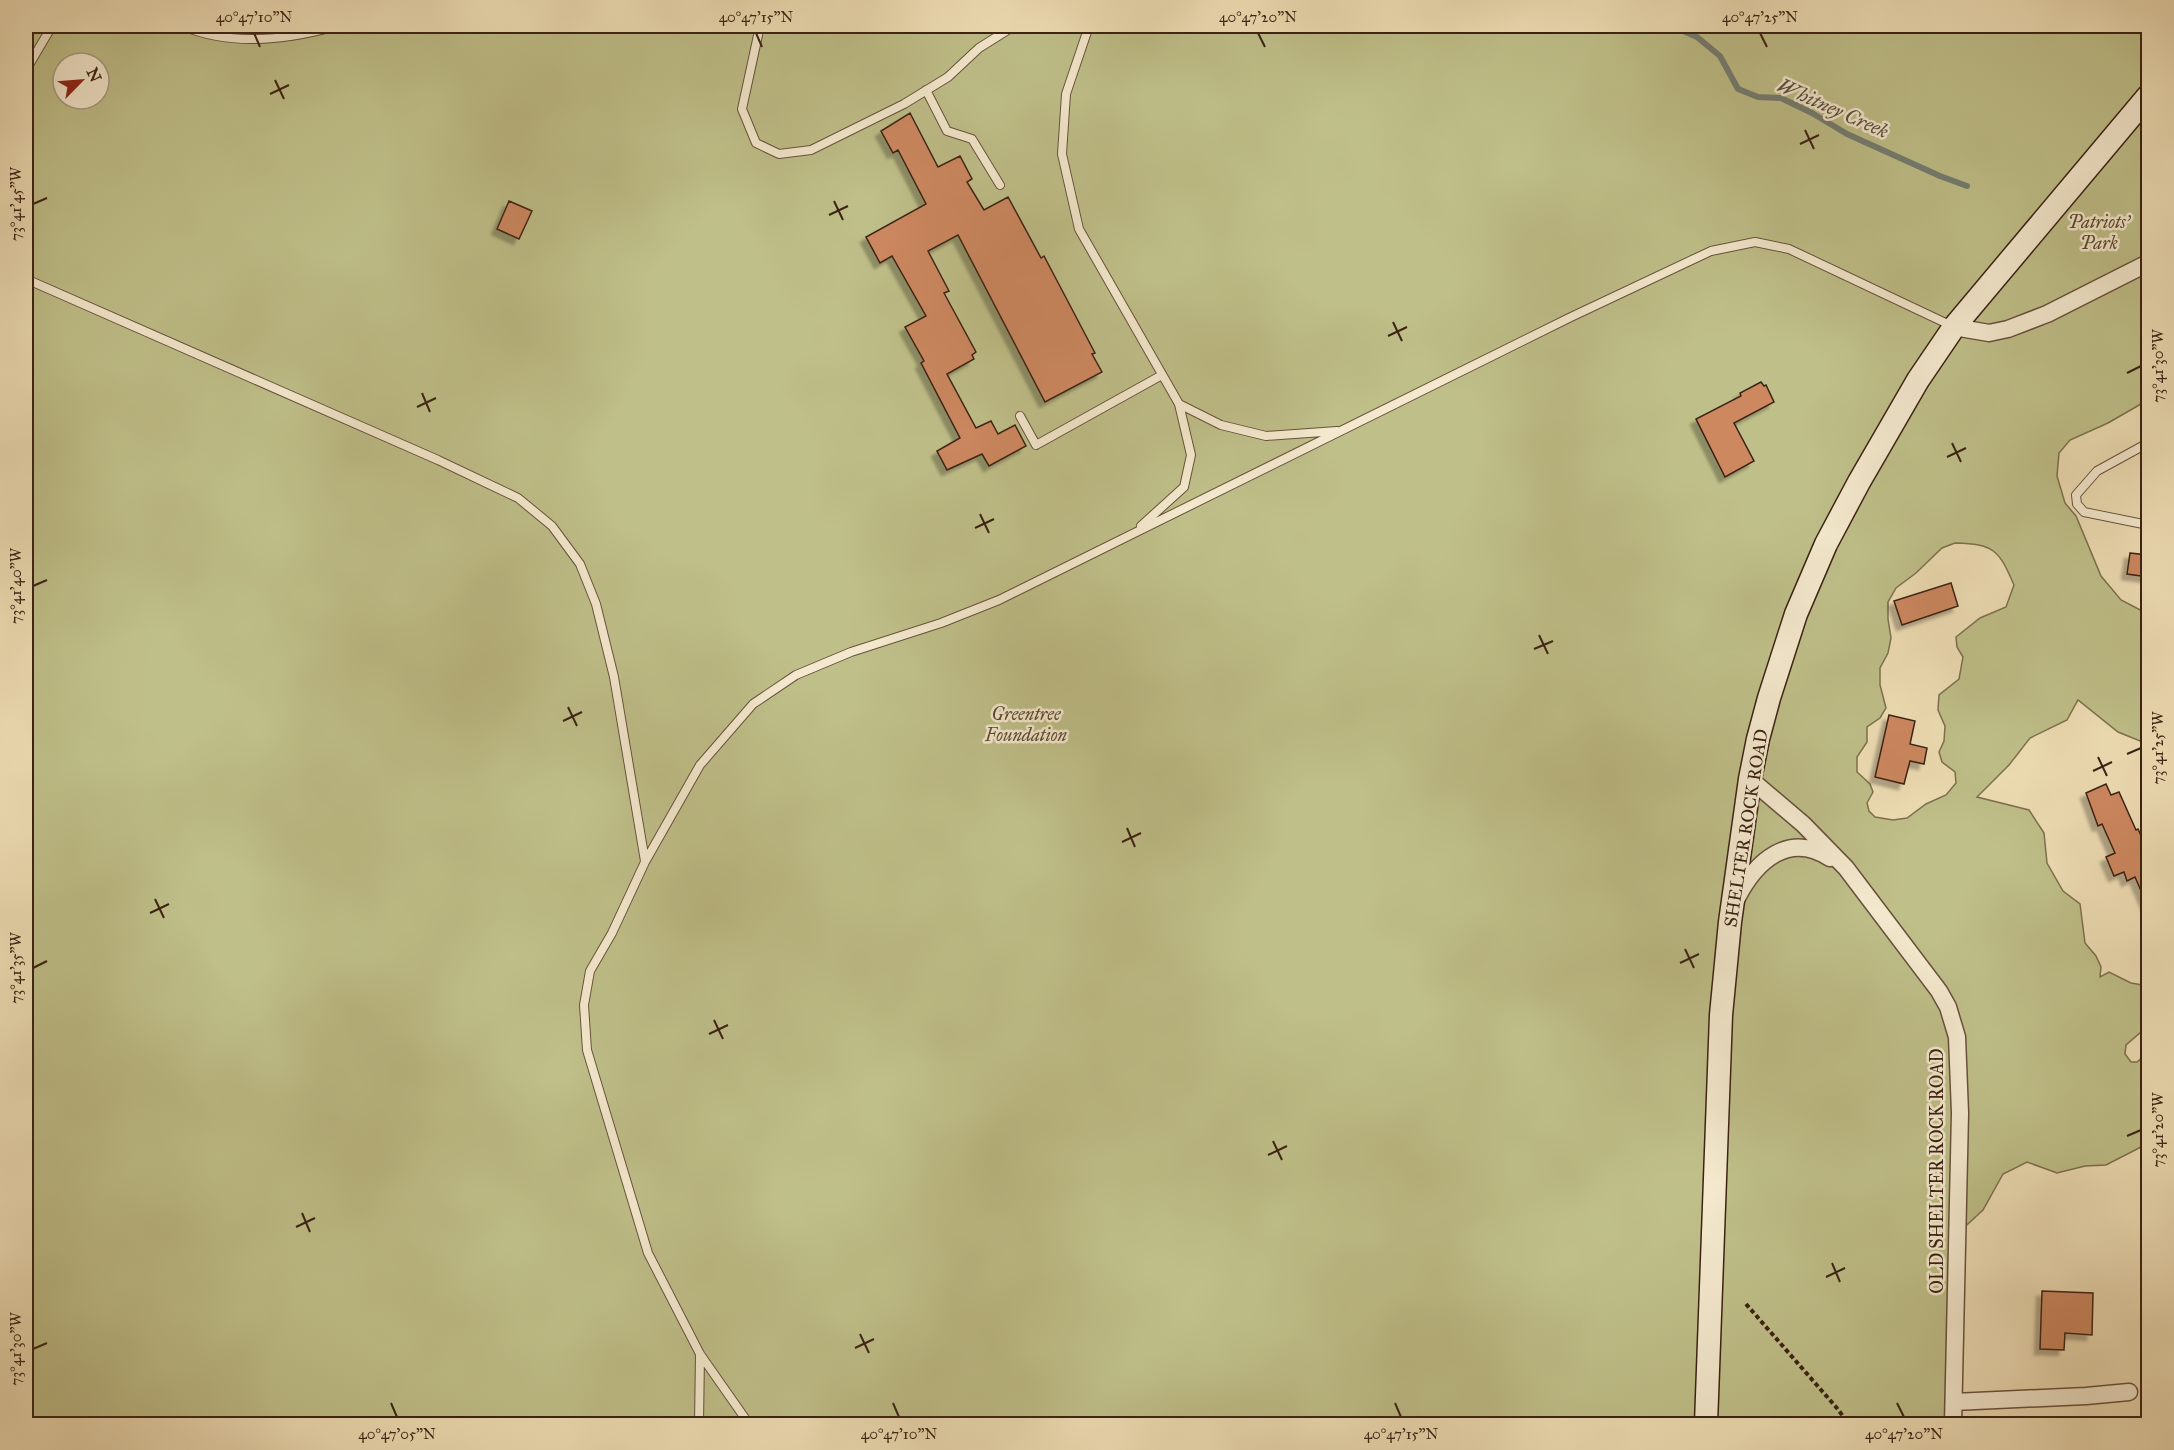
<svg xmlns="http://www.w3.org/2000/svg" width="2174" height="1450" font-family="'IM FELL Great Primer',serif">
<style>
.green{fill:#bfbf89;stroke:#7d704e;stroke-width:1.5;fill-rule:evenodd}
.lines{fill:none;stroke-linecap:round;stroke-linejoin:round}
.stream{stroke:#747e73;stroke-width:6}
.building{fill:#cd8860;stroke:#3b2214;stroke-width:1.5;filter:url(#shadow)}
.lane-casing{stroke:#68513c;stroke-width:10}
.street-casing{stroke:#68513c;stroke-width:19}
.secondary-casing{stroke:#3b2214;stroke-width:25}
.path{stroke:#3b2214;stroke-width:4;stroke-dasharray:4.5 3;stroke-linecap:butt}
.lane{stroke:#f4e9ce;stroke-width:8}
.street{stroke:#f4e9ce;stroke-width:16}
.secondary{stroke:#f4e9ce;stroke-width:22}
.ticks{fill:none;stroke:#3b2214;stroke-width:2}
.labels{text-anchor:middle;stroke-width:5;stroke-linejoin:round;paint-order:stroke}
.park-label{font-size:18px;font-style:italic;fill:#5c4931;stroke:#f4e9ce}
.street-label{font-size:18px;fill:#3b2214;stroke:#f4e9ce}
.water-label{font-size:20px;font-style:italic;fill:#585044;stroke:#f4e9ce}
.neatline{fill:none;stroke:#3b2214;stroke-width:2}
.ticks-label{font-size:15px;text-anchor:middle;fill:#3b2214}
</style>
<defs>
<filter id="shadow"><feDropShadow dx="-5.5" dy="5.5" stdDeviation="1.5" flood-color="#0004"/></filter>
</defs>
<rect width="100%" height="100%" fill="#eeddb4"/>
<filter id="stains"><feTurbulence type="fractalNoise" baseFrequency=".00333" numOctaves="4"/><feColorMatrix values="0 0 0 0 .2 0 0 0 0 .09 0 0 0 0 .02 0 0 0 .5 -.17"/></filter>
<radialGradient id="worn" r=".72"><stop offset=".6" stop-color="#630" stop-opacity="0"/><stop offset="1" stop-color="#630" stop-opacity=".3"/></radialGradient>
<!-- green -->
<path class="green" d="M 26,26 L 2148,26 L 2148,400 L 2108,423 L 2070,440 L 2059,453 L 2057,476 L 2065,503 L 2076,516 L 2101,576 L 2121,600 L 2148,614 L 2148,737 L 2140,741 L 2118,732 L 2078,700 L 2067,720 L 2030,738 L 2009,765 L 1977,797 L 2029,810 L 2044,833 L 2047,863 L 2063,891 L 2080,904 L 2085,943 L 2096,956 L 2101,967 L 2100,977 L 2109,972 L 2131,983 L 2148,986 L 2148,1026 L 2126,1045 L 2125,1054 L 2131,1062 L 2137,1062 L 2145,1055 L 2148,1045 L 2148,1146 L 2141,1147 L 2106,1165 L 2085,1166 L 2057,1173 L 2027,1162 L 2003,1174 L 1983,1210 L 1957,1234 L 1953,1424 L 26,1424 ZM 63,63 L 99,63 L 99,99 L 63,99 ZM 1955,543 C 1994,544 1999,550 2014,585 L 2006,607 L 1980,618 L 1956,637 L 1957,647 L 1963,657 L 1959,679 L 1939,695 L 1938,710 L 1945,726 L 1944,741 L 1939,752 L 1942,762 L 1955,772 L 1956,783 L 1946,795 L 1926,804 L 1907,818 L 1893,820 L 1875,817 L 1869,811 L 1867,803 L 1873,792 L 1870,784 L 1857,772 L 1857,757 L 1867,742 L 1867,727 L 1880,718 L 1886,708 L 1880,685 L 1880,668 L 1888,653 L 1891,638 L 1888,619 L 1888,602 L 1896,588 L 1916,573 L 1942,548 Z"/>
<g class="lines">
<!-- stream -->
<path class="stream" d="M 1672,26 L 1697,37 L 1720,56 L 1738,89 L 1758,97 L 1781,98 L 1812,113 L 1847,134 L 1940,176 L 1967,186"/>
</g>
<!-- building -->
<path class="building" d="M 910,113 L 938,167 L 960,156 L 972,179 L 967,182 L 984,210 L 1008,197 L 1041,258 L 1044,256 L 1095,353 L 1092,354 L 1102,372 L 1045,402 L 958,235 L 928,251 L 949,291 L 944,293 L 976,352 L 972,355 L 974,359 L 947,374 L 976,428 L 991,421 L 998,434 L 1015,425 L 1026,446 L 989,466 L 982,454 L 947,470 L 937,451 L 960,438 L 921,363 L 924,361 L 905,327 L 926,316 L 892,256 L 880,263 L 866,237 L 926,204 L 898,150 L 893,153 L 881,131 Z
M 509,201 L 532,211 L 519,239 L 497,229 Z
M 1761,382 L 1764,386 L 1766,385 L 1774,402 L 1734,423 L 1754,461 L 1725,477 L 1696,419 L 1741,396 L 1740,393 Z
M 2130,553 L 2148,555 L 2148,577 L 2127,574 Z
M 1951,583 L 1958,606 L 1902,625 L 1894,601 Z
M 1889,715 L 1915,721 L 1910,744 L 1927,748 L 1924,764 L 1910,761 L 1904,784 L 1875,777 Z
M 2106,784 L 2111,795 L 2119,792 L 2136,830 L 2138,829 L 2148,851 L 2148,907 L 2135,877 L 2127,881 L 2124,872 L 2114,876 L 2106,857 L 2115,853 L 2102,824 L 2098,826 L 2086,793 Z
M 2042,1291 L 2093,1293 L 2092,1335 L 2065,1333 L 2064,1350 L 2040,1349 Z"/>
<g class="lines">
<defs>
<path id="lane" d="M 183,26 C 232,47 287,40 337,26
M 760,26 L 742,109 L 756,143 L 779,154 L 811,150 L 904,104 L 948,77 L 979,48 L 1014,26
M 1089,26 L 1066,94 L 1062,154 L 1079,229 L 1179,404 L 1191,455 L 1184,487 L 1141,526
M 26,70 L 52,26
M 926,90 L 947,131 L 972,139 L 1000,185
M 26,279 L 438,460 L 518,498 L 552,526 L 580,564 L 596,604 L 614,677 L 645,861
M 1179,404 L 1221,425 L 1266,436 L 1337,431
M 1020,416 L 1036,445 L 1162,375
M 2148,443 L 2097,471 L 2076,495 L 2077,504 L 2084,512 L 2148,525
M 699,1424 L 700,1354
M 749,1424 L 700,1354 L 648,1253 L 587,1050 L 584,1005 L 590,971 L 612,933 L 645,862 L 700,765 L 753,704 L 796,675 L 851,652 L 941,623 L 999,600 L 1571,317 L 1711,251 L 1755,242 L 1789,249 L 1952,326"/>
<path id="street" d="M 1954,327 L 1989,333 L 2008,329 L 2047,314 L 2148,263
M 1750,779 L 1803,824 L 1846,868 L 1939,991 L 1948,1007 L 1957,1037 L 1960,1113 L 1953,1424
M 1737,898 C 1756,861 1789,831 1830,858
M 1954,1402 L 2086,1396 L 2129,1392"/>
<path id="secondary" d="M 1706,1424 L 1721,1015 L 1730,922 L 1750,779 L 1758,739 L 1769,698 L 1796,614 L 1826,544 L 1859,482 L 1918,380 L 1954,327 L 2148,96"/>
</defs>
<!-- lane casing -->
<use href="#lane" class="lane-casing"/>
<!-- street casing -->
<use href="#street" class="street-casing"/>
<!-- secondary casing -->
<use href="#secondary" class="secondary-casing"/>
<!-- path -->
<path class="path" d="M 1746,1304 L 1836,1407 L 1849,1424"/>
<!-- lane -->
<use href="#lane" class="lane"/>
<!-- street -->
<use href="#street" class="street"/>
<!-- secondary -->
<use href="#secondary" class="secondary"/>
</g>
<!-- ticks -->
<path class="ticks" d="M 254,33 L 260,47M 756,33 L 762,47M 1258,33 L 1265,47M 1760,33 L 1767,47M 275,80 L 284,99M 270,94 L 289,85M 1805,130 L 1814,149M 1800,144 L 1819,135M 834,201 L 843,220M 33,204 L 47,198M 829,215 L 848,206M 1393,322 L 1402,341M 1388,336 L 1407,327M 2127,373 L 2141,366M 422,393 L 430,412M 417,407 L 436,398M 1952,443 L 1961,462M 1947,457 L 1966,448M 980,514 L 989,533M 975,528 L 994,519M 33,586 L 47,580M 1539,635 L 1548,654M 1534,649 L 1553,641M 568,707 L 577,726M 563,721 L 582,712M 2127,754 L 2141,748M 2098,757 L 2107,776M 2093,771 L 2112,762M 1127,828 L 1135,847M 1122,842 L 1141,833M 155,899 L 164,918M 150,913 L 169,904M 1685,949 L 1694,968M 1680,963 L 1699,954M 33,968 L 47,961M 714,1020 L 723,1039M 709,1034 L 728,1025M 2127,1136 L 2141,1130M 1273,1141 L 1282,1160M 1268,1155 L 1287,1146M 302,1213 L 310,1232M 296,1227 L 315,1218M 1832,1263 L 1840,1282M 1826,1277 L 1845,1268M 860,1334 L 869,1353M 855,1348 L 874,1339M 33,1349 L 47,1343M 391,1403 L 397,1417M 893,1403 L 899,1417M 1395,1403 L 1401,1417M 1897,1403 L 1904,1417"/>
<g class="labels">
<!-- park labels -->
<g class="park-label">
<text x="2099" y="228">Patriots'<tspan x="2099" dy="21">Park</tspan></text>
<text x="1026" y="720">Greentree<tspan x="1026" dy="21">Foundation</tspan></text>
</g>
<!-- street labels -->
<g class="street-label">
<text transform="translate(1746 828) rotate(-81)" y="6">SHELTER ROCK ROAD</text>
<text transform="translate(1937 1171) rotate(-90)" y="6">OLD SHELTER ROCK ROAD</text>
</g>
<!-- water labels -->
<g class="water-label">
<text transform="translate(1833 108) rotate(24)" y="7">Whitney Creek</text>
</g>
</g>
<!-- margin -->
<rect width="2174" height="1450" fill="none" stroke="#eeddb4" stroke-width="66"/>
<!-- north arrow -->
<g transform="translate(81 81) rotate(65)"><circle r="28" fill="#f4e9ce" stroke="#aa9984" stroke-width="1.5"/>
<path d="M0-4.5L10 22L0 15L-10 22Z" fill="#8f2418"/>
<text y="-9" font-size="16" font-weight="bold" text-anchor="middle" fill="#3b2214">N</text>
</g>
<rect x="33" y="33" width="2108" height="1384" class="neatline"/>
<g class="ticks-label">
<text x="254" y="22">40°47'10"N</text>
<text x="756" y="22">40°47'15"N</text>
<text x="1258" y="22">40°47'20"N</text>
<text x="1760" y="22">40°47'25"N</text>
<text transform="translate(16 204) rotate(-90)" y="5">73°41'45"W</text>
<text transform="translate(2158 366) rotate(-90)" y="5">73°41'30"W</text>
<text transform="translate(16 586) rotate(-90)" y="5">73°41'40"W</text>
<text transform="translate(2158 748) rotate(-90)" y="5">73°41'25"W</text>
<text transform="translate(16 968) rotate(-90)" y="5">73°41'35"W</text>
<text transform="translate(2158 1130) rotate(-90)" y="5">73°41'20"W</text>
<text transform="translate(16 1349) rotate(-90)" y="5">73°41'30"W</text>
<text x="397" y="1439">40°47'05"N</text>
<text x="899" y="1439">40°47'10"N</text>
<text x="1401" y="1439">40°47'15"N</text>
<text x="1904" y="1439">40°47'20"N</text>
</g>
<rect width="100%" height="100%" filter="url(#stains)"/>
<rect width="100%" height="100%" fill="url(#worn)"/>
</svg>
